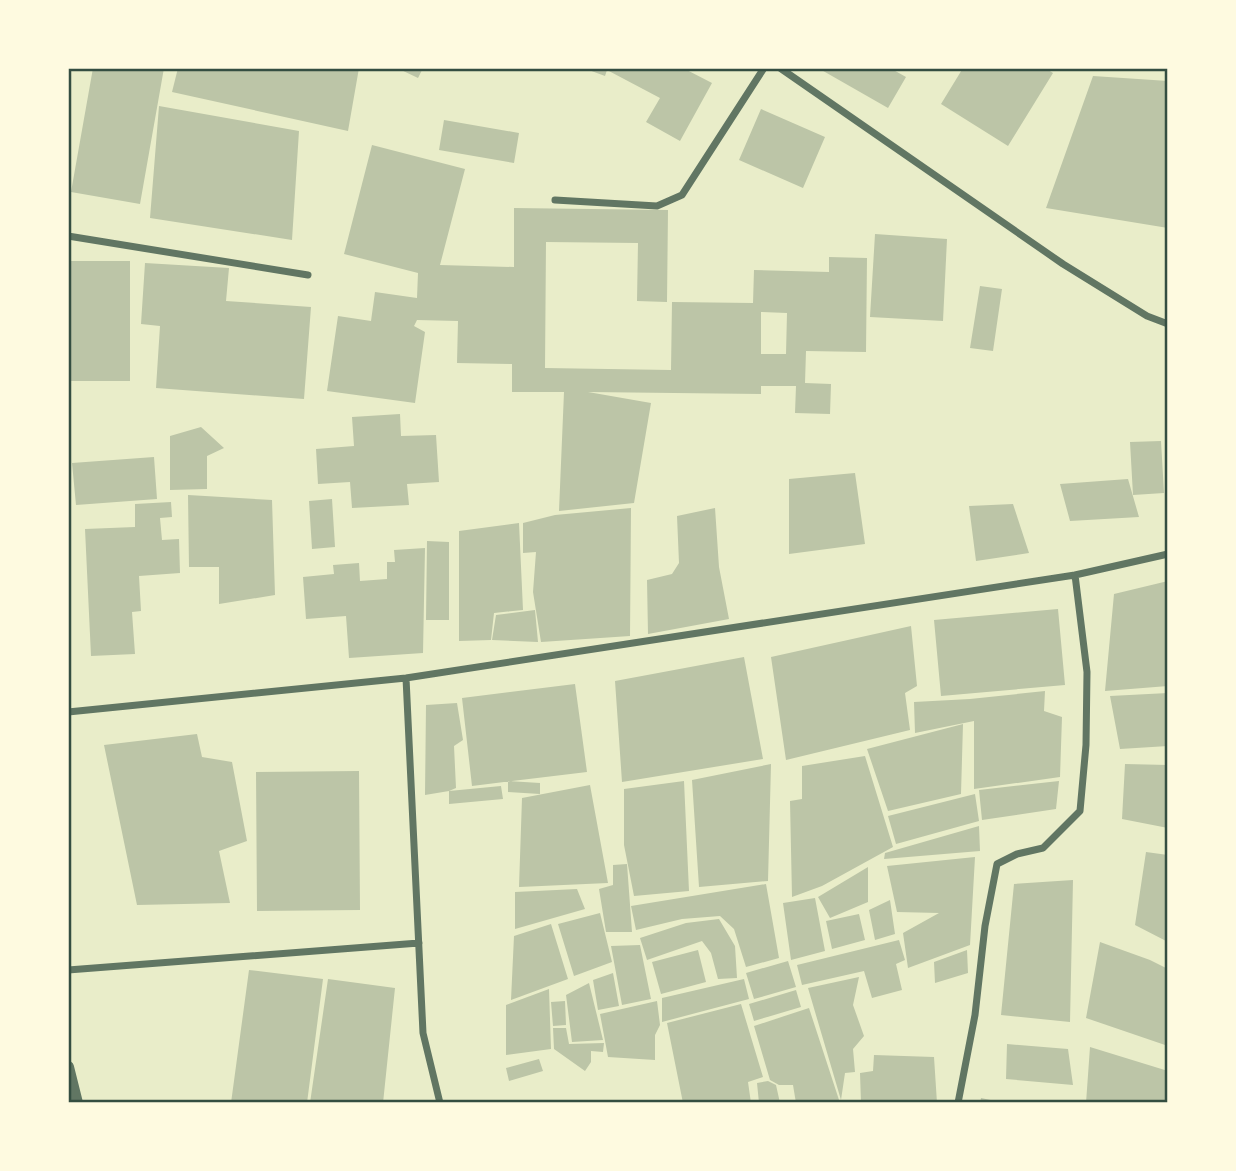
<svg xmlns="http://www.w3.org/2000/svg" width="1236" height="1171" font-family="Lato,sans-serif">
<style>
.building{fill:#bcc5a7;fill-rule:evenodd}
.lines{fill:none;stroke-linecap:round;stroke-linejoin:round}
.minor{stroke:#617663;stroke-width:7}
.tertiary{stroke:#617663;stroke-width:12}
.neatline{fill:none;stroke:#344e41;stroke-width:2.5}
</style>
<rect width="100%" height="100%" fill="#e9edc9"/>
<!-- building -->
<path class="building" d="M 93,68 L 164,68 L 140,204 L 71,192 Z
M 178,68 L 359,68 L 348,131 L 172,92 Z
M 397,68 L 423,68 L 418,78 Z
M 683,68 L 712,83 L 680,141 L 646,122 L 660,98 L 607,70 L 605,76 L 586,69 Z
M 818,68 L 890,68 L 906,77 L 888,108 Z
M 963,68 L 1045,68 L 1053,73 L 1008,146 L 941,104 Z
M 1093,76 L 1168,81 L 1168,228 L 1046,208 Z
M 159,106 L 299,131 L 292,240 L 150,218 Z
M 761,109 L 825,137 L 803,188 L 739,160 Z
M 444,120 L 519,133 L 514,163 L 439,150 Z
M 372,145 L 465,169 L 440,265 L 514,267 L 514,208 L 668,210 L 667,302 L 637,301 L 638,243 L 546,242 L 545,368 L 671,370 L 672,302 L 753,303 L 754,270 L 829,272 L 829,257 L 867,258 L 866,352 L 806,351 L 805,383 L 831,384 L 830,414 L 795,413 L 796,386 L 761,386 L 761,394 L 588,392 L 651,403 L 634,503 L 559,511 L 564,392 L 512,392 L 512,364 L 457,363 L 458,321 L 417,320 L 414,326 L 425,332 L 415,403 L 327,391 L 338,316 L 371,321 L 375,292 L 417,298 L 418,273 L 344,254 ZM 761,312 L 787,313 L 786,354 L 761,354 Z
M 875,234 L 947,239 L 943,321 L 870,317 Z
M 68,261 L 130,261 L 130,381 L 68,381 Z
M 145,263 L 229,268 L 226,301 L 311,307 L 304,399 L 156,388 L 160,326 L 141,324 Z
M 980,286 L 1002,289 L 993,351 L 970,348 Z
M 400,414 L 401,436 L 436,435 L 439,482 L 407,484 L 409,505 L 352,508 L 350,482 L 318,484 L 316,449 L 354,446 L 352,417 Z
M 201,427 L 224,448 L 207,456 L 207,489 L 170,490 L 170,436 Z
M 1161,441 L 1164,493 L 1133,495 L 1130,442 Z
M 154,457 L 157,499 L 76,505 L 72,463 Z
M 855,473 L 865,544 L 789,554 L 789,479 Z
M 1128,479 L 1139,517 L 1070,521 L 1060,484 Z
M 188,495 L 272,500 L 275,595 L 219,604 L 219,567 L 189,567 Z
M 332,499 L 335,547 L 312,549 L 309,501 Z
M 171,502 L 172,517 L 160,518 L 162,540 L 179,539 L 180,573 L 139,576 L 141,611 L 132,612 L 135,654 L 91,656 L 85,529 L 135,527 L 135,504 Z
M 1013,504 L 1029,553 L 976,561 L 969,506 Z
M 631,508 L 630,636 L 541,642 L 533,592 L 536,552 L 523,553 L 523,523 L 555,515 Z
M 715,508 L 719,567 L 729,619 L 648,634 L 647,580 L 672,574 L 679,563 L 677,516 Z
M 519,523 L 523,610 L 494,613 L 491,640 L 459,641 L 459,531 Z
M 427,541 L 449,542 L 449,620 L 426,620 Z
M 425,548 L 423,653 L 349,658 L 346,616 L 306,619 L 303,577 L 334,574 L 333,565 L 359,563 L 360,581 L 387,579 L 387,562 L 395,562 L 394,550 Z
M 1168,581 L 1168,686 L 1105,691 L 1114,594 Z
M 1058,609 L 1065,685 L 941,696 L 934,620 Z
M 535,610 L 538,642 L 492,640 L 496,615 Z
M 911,626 L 917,686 L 905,693 L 910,730 L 786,760 L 771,657 Z
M 744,657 L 763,759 L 622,782 L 615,681 Z
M 575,684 L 587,772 L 472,786 L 462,698 Z
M 1045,691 L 1044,711 L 1062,717 L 1060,777 L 974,789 L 974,721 L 915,733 L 914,702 L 970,699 Z
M 1168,693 L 1168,746 L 1120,749 L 1110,696 Z
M 457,703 L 463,740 L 454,746 L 456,788 L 449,791 L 501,786 L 503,799 L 449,804 L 449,791 L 425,795 L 426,705 Z
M 963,724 L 961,794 L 888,811 L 867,749 Z
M 197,734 L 202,757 L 232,762 L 247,841 L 219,851 L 230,903 L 137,905 L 104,745 Z
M 865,756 L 893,847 L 822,886 L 792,897 L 790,801 L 802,799 L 802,766 Z
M 771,764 L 768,881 L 699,887 L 692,780 Z
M 1125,764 L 1168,765 L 1168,828 L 1122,819 Z
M 359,771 L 360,910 L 257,911 L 256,772 Z
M 508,781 L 540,783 L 540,794 L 508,792 Z
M 684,781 L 689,891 L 634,896 L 624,845 L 624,789 Z
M 1059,781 L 1056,809 L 982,820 L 979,790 Z
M 590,785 L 608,883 L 519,887 L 522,798 Z
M 975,794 L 979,821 L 896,844 L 888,816 Z
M 979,826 L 980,851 L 884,859 L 885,853 Z
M 1146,852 L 1168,855 L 1168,942 L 1135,925 Z
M 975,857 L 970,945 L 908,968 L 903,933 L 939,913 L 897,912 L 887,866 Z
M 627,864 L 632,932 L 606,932 L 599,889 L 613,885 L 613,865 Z
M 868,867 L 868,902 L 830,918 L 818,897 Z
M 1073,880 L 1070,1022 L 1001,1015 L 1014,884 Z
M 766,884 L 779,958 L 746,967 L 734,929 L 720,916 L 682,919 L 636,930 L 631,906 Z
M 577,889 L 585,909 L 515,929 L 515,892 Z
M 815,898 L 825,951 L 791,960 L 783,903 Z
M 890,900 L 895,934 L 875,940 L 869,910 Z
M 600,913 L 612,962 L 574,976 L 558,924 Z
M 859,914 L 865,940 L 832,949 L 826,921 Z
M 719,919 L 735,946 L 737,978 L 718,979 L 711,953 L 702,941 L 647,960 L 640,938 L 686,923 Z
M 551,924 L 568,979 L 511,1000 L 514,936 Z
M 899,940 L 905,960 L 896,964 L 902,990 L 872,998 L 864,971 L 802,985 L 797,965 Z
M 1100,942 L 1150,960 L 1168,969 L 1168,1046 L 1086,1018 Z
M 640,945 L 651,999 L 622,1005 L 611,946 Z
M 698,950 L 706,982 L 661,994 L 652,962 Z
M 967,950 L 968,973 L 935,983 L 934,962 Z
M 788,961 L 796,987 L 754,999 L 746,973 Z
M 249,970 L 323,979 L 307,1103 L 231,1103 Z
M 613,973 L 619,1006 L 598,1010 L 593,980 Z
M 859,977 L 853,1005 L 864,1036 L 853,1049 L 855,1072 L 845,1073 L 841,1100 L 808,988 Z
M 328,979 L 395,988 L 383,1103 L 310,1103 Z
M 744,979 L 749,999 L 662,1022 L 662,998 Z
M 589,983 L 603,1040 L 572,1042 L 566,995 Z
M 549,989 L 551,1049 L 506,1055 L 506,1005 Z
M 796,990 L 801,1007 L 754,1021 L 749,1004 Z
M 565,1001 L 566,1025 L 553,1026 L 551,1002 Z
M 657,1001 L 660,1025 L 655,1035 L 655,1060 L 608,1057 L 600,1014 Z
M 741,1004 L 763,1077 L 748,1082 L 751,1103 L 683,1103 L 667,1023 Z
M 809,1008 L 840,1103 L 796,1103 L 793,1085 L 779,1085 L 770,1080 L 754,1026 Z
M 553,1028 L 566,1028 L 569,1044 L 604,1043 L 603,1052 L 591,1051 L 591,1062 L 585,1071 L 554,1049 Z
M 1007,1044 L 1068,1049 L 1073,1085 L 1006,1079 Z
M 1090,1047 L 1168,1071 L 1168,1103 L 1086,1103 Z
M 874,1055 L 934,1057 L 937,1103 L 861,1103 L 860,1073 L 873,1071 Z
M 539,1059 L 543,1071 L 509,1081 L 506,1068 Z
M 768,1081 L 776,1085 L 780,1103 L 759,1103 L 757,1083 Z
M 981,1098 L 1000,1102 L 999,1103 L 980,1103 Z"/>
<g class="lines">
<!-- minor -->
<path class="minor" d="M 780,68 L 1063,264 L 1147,316 L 1168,324
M 555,200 L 657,206 L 682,195 L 764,68
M 68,236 L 308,275
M 406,678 L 423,1033 L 440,1103
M 68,712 L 406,678 L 1075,575
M 68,970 L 419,943
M 958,1103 L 975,1015 L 985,926 L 997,864 L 1017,854 L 1043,848 L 1080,811 L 1086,745 L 1087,672 L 1075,575 L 1168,554"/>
<!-- tertiary -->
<path class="tertiary" d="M 68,1067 L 77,1103"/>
</g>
<!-- border -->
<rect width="1236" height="1171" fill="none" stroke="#fefae0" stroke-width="140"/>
<rect x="70" y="70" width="1096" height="1031" class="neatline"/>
</svg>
